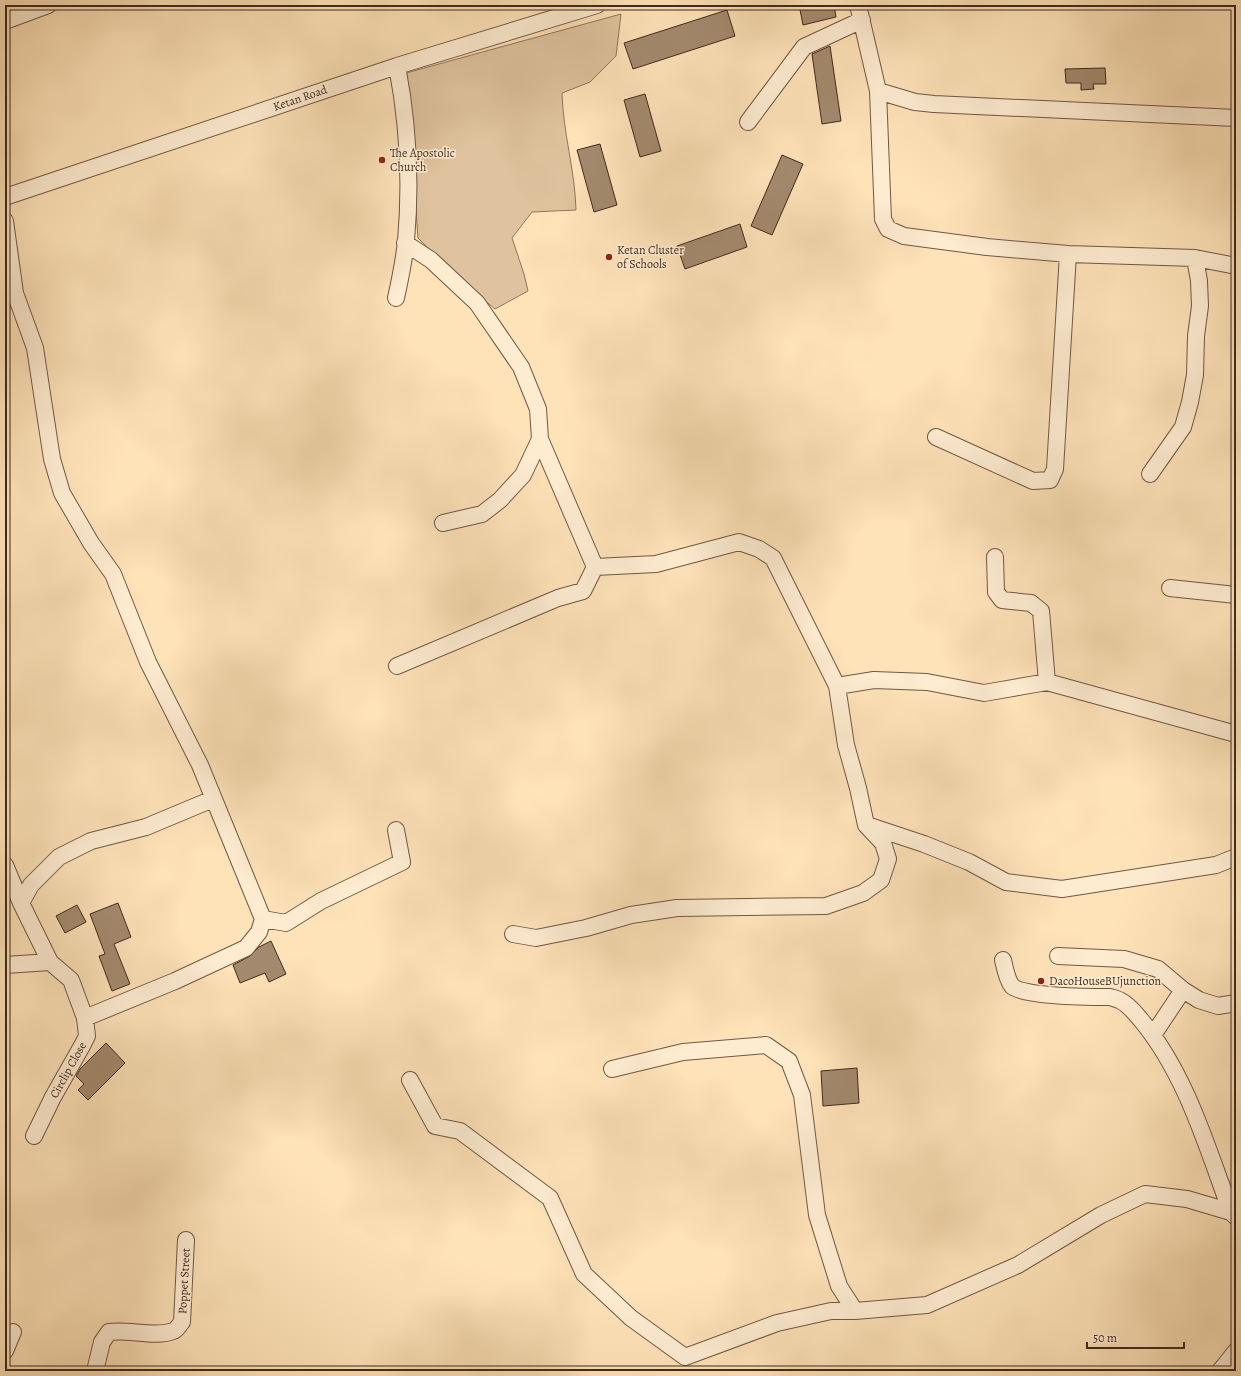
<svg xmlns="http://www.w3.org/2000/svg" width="1241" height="1376" font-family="Alegreya,serif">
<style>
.green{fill:#dec39e;stroke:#8f765e}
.building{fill:#a38a6e;stroke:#402a1e}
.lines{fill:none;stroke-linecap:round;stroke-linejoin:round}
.minor-casing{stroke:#705844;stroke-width:18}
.minor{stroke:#feecd1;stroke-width:16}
.poi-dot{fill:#8f2418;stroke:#feecd1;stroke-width:1.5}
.labels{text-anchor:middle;stroke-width:3;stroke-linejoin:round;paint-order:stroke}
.street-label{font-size:12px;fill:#402a1e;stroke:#feecd1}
.poi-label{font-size:12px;fill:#402a1e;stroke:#feecd1;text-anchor:start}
</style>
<rect width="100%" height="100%" fill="#fee2b8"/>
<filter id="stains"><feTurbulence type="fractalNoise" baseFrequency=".005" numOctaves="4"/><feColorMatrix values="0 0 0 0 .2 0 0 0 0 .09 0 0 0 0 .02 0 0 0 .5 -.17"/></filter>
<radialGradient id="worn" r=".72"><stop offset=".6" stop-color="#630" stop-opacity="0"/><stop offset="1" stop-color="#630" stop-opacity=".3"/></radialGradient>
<!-- green -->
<path class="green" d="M 621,14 L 616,56 L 590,82 L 562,93 C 563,133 575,170 576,210 L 532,212 L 512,238 L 524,274 L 528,291 L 495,309 L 456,276 L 418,238 L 406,73 Z"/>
<!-- building -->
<path class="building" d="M 799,5 L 834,5 L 836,17 L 803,25 Z
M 727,10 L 735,36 L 633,69 L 624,43 Z
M 830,46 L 841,121 L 822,124 L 812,54 Z
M 1105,68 L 1106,84 L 1093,84 L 1094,89 L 1081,90 L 1081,83 L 1066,83 L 1065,69 Z
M 645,94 L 661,151 L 640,157 L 624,100 Z
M 600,144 L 617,205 L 594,212 L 577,150 Z
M 782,155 L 803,164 L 772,235 L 751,226 Z
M 740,224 L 747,247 L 685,269 L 677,246 Z
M 118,903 L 131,937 L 114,944 L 130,984 L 112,991 L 99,956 L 105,954 L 90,914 Z
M 77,905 L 86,922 L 65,933 L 56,916 Z
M 271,941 L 286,974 L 269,982 L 265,973 L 240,983 L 233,965 L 250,956 L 259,947 Z
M 106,1043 L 125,1063 L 88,1100 L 78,1090 L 84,1084 L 76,1076 L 80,1069 Z
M 857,1068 L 859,1103 L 823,1106 L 821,1071 Z"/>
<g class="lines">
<defs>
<path id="minor" d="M 858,5 L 878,91 L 883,219 L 888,229 L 904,236 L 987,247 L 1068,254 L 1195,258 L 1236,266
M 5,21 L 48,5
M 878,91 L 915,102 L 934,104 L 1236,118
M 748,122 L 804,47 L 862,20
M 5,197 L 397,66 L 597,5
M 5,221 L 15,293 L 35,348 L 52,459 L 62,493 L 91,543 L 113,574 L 148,662 L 200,765 L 263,919 L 259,932 L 246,948 L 175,981 L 85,1018
M 405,243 L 431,260 L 477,303 L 521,367 L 538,409 L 540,439 L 523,475 L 500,500 L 482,514 L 443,523
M 396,298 C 400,280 404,260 406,241 C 411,184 408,123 397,66
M 936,437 L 1033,481 L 1050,480 L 1055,469 L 1068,254
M 540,439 L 595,567
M 1150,474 L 1183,427 L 1190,402 L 1195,375 L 1196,336 L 1200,306 L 1199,281 L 1195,258
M 995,557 L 996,592 L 1002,600 L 1031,603 L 1041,611 L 1047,682
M 1170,588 L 1236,595
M 397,666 L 558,598 L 583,591 L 595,567 L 656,564 L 739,542 L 759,549 L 773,558 L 837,686 L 846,745 L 858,788 L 866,825 L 883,843 L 888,859 L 881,880 L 863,893 L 826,906 L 677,908 L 631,915 L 586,928 L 536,938 L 513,934
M 837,686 L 874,680 L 927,682 L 984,693 L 1047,682 L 1236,734
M 867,825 L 924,844 L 969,862 L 1006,882 L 1062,889 L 1216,865 L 1236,857
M 5,865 L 21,903
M 263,919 L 286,923 L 321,901 L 402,862 L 396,830
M 1058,956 L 1124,959 L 1158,969 L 1183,990 L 1199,1000 L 1218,1006 L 1236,1003
M 1003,960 C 1005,969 1007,980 1012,986 C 1022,997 1093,997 1110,997 C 1113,998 1118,999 1121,1001 C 1129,1005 1135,1013 1141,1020 C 1186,1074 1207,1147 1231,1212 L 1236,1217
M 50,962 L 21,903 L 31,885 L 59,857 L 91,841 L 146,827 L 213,799
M 5,965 L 50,962 L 71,980 L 85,1018 L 87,1036 L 83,1044 L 53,1097 L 34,1136
M 1153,1035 L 1183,990
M 612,1069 L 683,1052 L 766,1045 L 789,1061 L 802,1095 L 817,1215 L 839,1286 L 855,1311
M 410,1080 L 435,1126 L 460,1131 L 550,1198 L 584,1274 L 631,1318 L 685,1357 L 777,1323 L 831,1311 L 855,1311 L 927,1305 L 1018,1265 L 1101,1215 L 1145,1194 L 1187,1199 L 1231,1212
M 5,1351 L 13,1332
M 95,1371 L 102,1342 L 109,1332 C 128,1329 156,1338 173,1331 C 177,1330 179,1325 182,1322 L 186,1240
M 1220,1371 L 1236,1351"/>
</defs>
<!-- minor casing -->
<use href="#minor" class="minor-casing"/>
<!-- minor -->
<use href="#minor" class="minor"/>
</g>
<!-- markers -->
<g class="poi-dot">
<circle cx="382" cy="160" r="4"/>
<circle cx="609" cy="257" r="4"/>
<circle cx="1041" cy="981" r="4"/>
</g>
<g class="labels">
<!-- street labels -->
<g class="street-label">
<text transform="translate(300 98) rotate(-19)" y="4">Ketan Road</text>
<text transform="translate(68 1070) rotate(-61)" y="4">Circlip Close</text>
<text transform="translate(184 1281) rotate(-87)" y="4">Poppet Street</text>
</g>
<!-- poi labels -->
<g class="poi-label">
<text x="390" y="157">The Apostolic<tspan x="390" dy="14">Church</tspan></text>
<text x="617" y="254">Ketan Cluster<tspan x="617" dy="14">of Schools</tspan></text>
<text x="1049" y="985">DacoHouseBUjunction</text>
</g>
</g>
<!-- margin -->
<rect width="1241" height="1376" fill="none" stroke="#fee2b8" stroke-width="20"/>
<rect x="6" y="6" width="1229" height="1364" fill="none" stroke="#402a1e" stroke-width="2"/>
<rect x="10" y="10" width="1221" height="1356" fill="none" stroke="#402a1e"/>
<!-- scale -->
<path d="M1087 1342v6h97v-6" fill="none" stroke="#402a1e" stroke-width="2"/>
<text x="1093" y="1342" font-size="12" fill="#402a1e" stroke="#feecd1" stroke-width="3" paint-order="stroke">50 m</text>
<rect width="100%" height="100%" filter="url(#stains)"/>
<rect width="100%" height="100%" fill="url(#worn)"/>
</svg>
